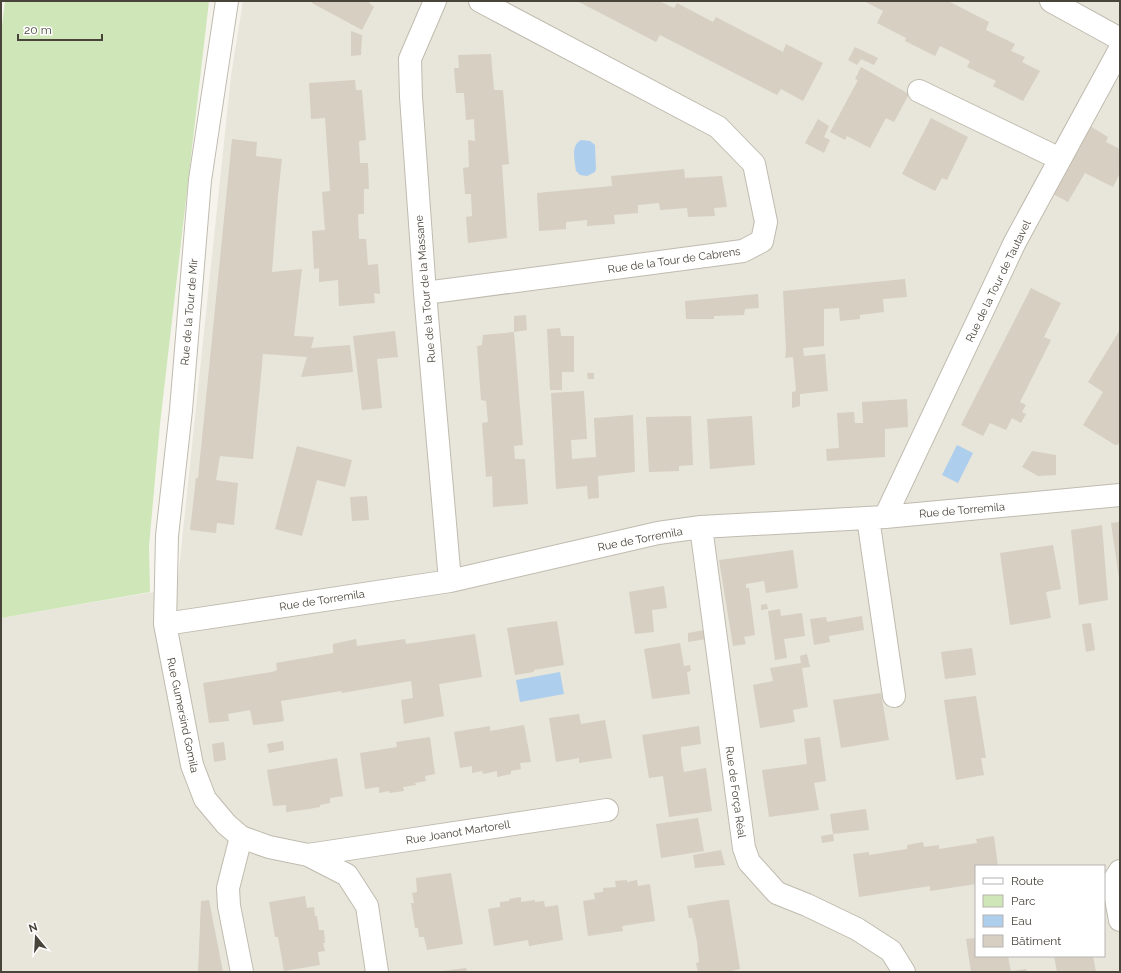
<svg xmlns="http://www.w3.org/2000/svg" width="1121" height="973" font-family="Raleway,sans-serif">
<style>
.residential{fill:#e8e5da;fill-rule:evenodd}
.green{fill:#cee6b8}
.water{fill:#adcfed}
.building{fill:#d6cfc2}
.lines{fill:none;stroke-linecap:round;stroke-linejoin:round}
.minor-casing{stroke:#c0bbaf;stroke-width:24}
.minor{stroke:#fff;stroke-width:22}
.labels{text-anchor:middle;stroke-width:3.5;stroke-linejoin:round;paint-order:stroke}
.street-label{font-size:11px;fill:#49443a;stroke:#fff}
</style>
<rect width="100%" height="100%" fill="#f5f3ec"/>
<!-- residential -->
<path class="residential" d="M 243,1 L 1120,1 L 1120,972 L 1,972 L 1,618 L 177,588 L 231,76 ZM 976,866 L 1104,866 L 1104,956 L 976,956 Z"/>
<!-- green -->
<path class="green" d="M 5,1 L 209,1 L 160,424 L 149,546 L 150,592 L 1,618 L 1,35 Z"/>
<!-- water -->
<path class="water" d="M 581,140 L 590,141 L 595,145 L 596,169 L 595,172 L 587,176 L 580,175 L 576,171 C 575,160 570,146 581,140 Z
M 957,445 L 973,453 L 958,483 L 942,475 Z
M 560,672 L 564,694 L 520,702 L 516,680 Z"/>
<!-- building -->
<path class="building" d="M 313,1 L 371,1 L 369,3 L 374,7 L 362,30 L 312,3 Z
M 579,1 L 659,1 L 674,8 L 677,3 L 713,22 L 716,17 L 783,52 L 786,44 L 823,63 L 803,101 L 781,89 L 777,95 L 660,35 L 656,42 L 579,2 Z
M 864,1 L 948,1 L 989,22 L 986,30 L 1015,44 L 1011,51 L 1025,57 L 1022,62 L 1040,71 L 1023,101 L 993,86 L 996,81 L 967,67 L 970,61 L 940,46 L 935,56 L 905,41 L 906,38 L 877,23 L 883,11 Z
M 351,31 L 362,35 L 361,55 L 351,56 Z
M 855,47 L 878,58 L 874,65 L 861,59 L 857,65 L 848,60 Z
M 491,54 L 494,90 L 503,90 L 509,164 L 502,165 L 507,238 L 468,243 L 466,217 L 472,216 L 471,194 L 465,194 L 463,168 L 469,167 L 468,140 L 475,141 L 474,119 L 466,120 L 464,93 L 456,93 L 454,68 L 459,68 L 458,55 Z
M 861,67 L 909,94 L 894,122 L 886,118 L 870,148 L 847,136 L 845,140 L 830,132 L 858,80 L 855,79 Z
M 355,80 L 356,90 L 362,90 L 366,140 L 359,141 L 360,163 L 368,163 L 369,189 L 364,189 L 364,214 L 358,214 L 359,239 L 366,239 L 368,265 L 378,264 L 380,294 L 374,293 L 375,303 L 339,306 L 338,280 L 319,282 L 319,268 L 314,269 L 312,231 L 325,230 L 322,192 L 330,191 L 325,118 L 311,119 L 309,83 Z
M 931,118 L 968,137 L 947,180 L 942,178 L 935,191 L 902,174 Z
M 818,119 L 829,126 L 824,137 L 830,140 L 824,153 L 805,143 Z
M 1090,126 L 1108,137 L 1106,142 L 1120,149 L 1120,173 L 1113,187 L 1085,173 L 1068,202 L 1053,194 Z
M 232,139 L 257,142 L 256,156 L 282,159 L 278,195 L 272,272 L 302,269 L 294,336 L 314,337 L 311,348 L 350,345 L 353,372 L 301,377 L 307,357 L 263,354 L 253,459 L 220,456 L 216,480 L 238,483 L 234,525 L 217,523 L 216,533 L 190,530 L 196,478 L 198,478 Z
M 684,169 L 685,178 L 722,176 L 727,207 L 714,208 L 715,216 L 688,217 L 687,208 L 660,210 L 659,203 L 638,205 L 638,213 L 614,215 L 615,224 L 587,226 L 587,220 L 566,222 L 566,229 L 539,231 L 537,193 L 612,186 L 611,176 Z
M 905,279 L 907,297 L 883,299 L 884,312 L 860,315 L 860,319 L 840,321 L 839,308 L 824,309 L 824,346 L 803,348 L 804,356 L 825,354 L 828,391 L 800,394 L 800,406 L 792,408 L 792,392 L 796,391 L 793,357 L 785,358 L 786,350 L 783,291 Z
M 1031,288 L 1061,303 L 1044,337 L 1051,340 L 1020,402 L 1026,405 L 1022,412 L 1026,414 L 1021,423 L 1012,418 L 1006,430 L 990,423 L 983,436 L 961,425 Z
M 758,294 L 759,308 L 745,309 L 744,315 L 714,316 L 714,319 L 686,319 L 685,301 Z
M 526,315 L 527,330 L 514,332 L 523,445 L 514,446 L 515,459 L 525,459 L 528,504 L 493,507 L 492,476 L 486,477 L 482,423 L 488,422 L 486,401 L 481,400 L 477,346 L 482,345 L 483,335 L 514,332 L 514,316 Z
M 560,328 L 561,336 L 574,336 L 574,372 L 562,372 L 562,390 L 550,390 L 547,329 Z
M 1120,330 L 1120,444 L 1115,445 L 1083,425 L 1103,392 L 1088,382 Z
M 395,331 L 398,357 L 377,359 L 382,408 L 362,410 L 353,336 Z
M 587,373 L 594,373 L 594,379 L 588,379 Z
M 584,391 L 587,439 L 571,440 L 572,459 L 596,457 L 594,418 L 633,415 L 635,472 L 598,476 L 599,498 L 588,499 L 587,486 L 556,489 L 551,393 Z
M 907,399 L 908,427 L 885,429 L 885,457 L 827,461 L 826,449 L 839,448 L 837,413 L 854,412 L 855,423 L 863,423 L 862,402 Z
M 691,416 L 693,465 L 679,466 L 679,471 L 649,472 L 646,417 Z
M 752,416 L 755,465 L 710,469 L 707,419 Z
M 297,446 L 352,460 L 345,487 L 317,480 L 302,536 L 275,529 Z
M 1032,451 L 1056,455 L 1056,475 L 1038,476 L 1022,467 Z
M 367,496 L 369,520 L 352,521 L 350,497 Z
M 1120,522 L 1120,578 L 1119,578 L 1111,523 Z
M 1102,525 L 1108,600 L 1079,605 L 1071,530 Z
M 1053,545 L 1061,589 L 1046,592 L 1051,618 L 1010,625 L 1000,553 Z
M 793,550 L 798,588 L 766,593 L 764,581 L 746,584 L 746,588 L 749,588 L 755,635 L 744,637 L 746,644 L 733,646 L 719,560 Z
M 664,586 L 667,608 L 652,610 L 654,632 L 635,634 L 629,592 Z
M 767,604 L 768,609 L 761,610 L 761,605 Z
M 780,609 L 781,616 L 802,613 L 805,636 L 784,639 L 787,658 L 775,660 L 768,611 Z
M 862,616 L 864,630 L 829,636 L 830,642 L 814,645 L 810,619 L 826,617 L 827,622 Z
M 557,621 L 564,665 L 534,670 L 534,672 L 515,675 L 507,628 Z
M 1091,623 L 1095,650 L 1086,652 L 1082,624 Z
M 704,630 L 706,639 L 688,642 L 688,633 Z
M 475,634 L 482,677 L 439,684 L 444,716 L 404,724 L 401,700 L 413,698 L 411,681 L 342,693 L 341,691 L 281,701 L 284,721 L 279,722 L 253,725 L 250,710 L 228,714 L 229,721 L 209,723 L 203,683 L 272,672 L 277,670 L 276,663 L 333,653 L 333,644 L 356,639 L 357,646 L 405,639 L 406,644 Z
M 680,643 L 684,666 L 690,665 L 691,671 L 687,672 L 690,694 L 652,699 L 644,649 Z
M 972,648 L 976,675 L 945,679 L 941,652 Z
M 807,654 L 810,667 L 802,668 L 808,707 L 793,710 L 795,722 L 760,728 L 753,685 L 773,681 L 770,668 L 801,663 L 800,656 Z
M 881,693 L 889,740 L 841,748 L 833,700 Z
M 976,696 L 986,758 L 981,758 L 984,775 L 956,780 L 944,700 Z
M 579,714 L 581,724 L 605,720 L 612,758 L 579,763 L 579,758 L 556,762 L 549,718 Z
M 524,725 L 531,762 L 520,763 L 521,769 L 511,771 L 511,774 L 497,777 L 497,771 L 483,774 L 482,771 L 472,773 L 472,766 L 460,768 L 454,732 L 490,726 L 490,731 Z
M 699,726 L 701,744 L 681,747 L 681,754 L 684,772 L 706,768 L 712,811 L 669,817 L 663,776 L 649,778 L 642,735 Z
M 430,737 L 435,774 L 425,776 L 426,781 L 415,783 L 416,785 L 403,787 L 404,791 L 389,793 L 389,791 L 379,793 L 379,787 L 365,789 L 360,753 L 397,747 L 396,742 Z
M 820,737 L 826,781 L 814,783 L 819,810 L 769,817 L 762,770 L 807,764 L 804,739 Z
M 283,741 L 284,750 L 269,753 L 267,744 Z
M 224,742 L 226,760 L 214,762 L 212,744 Z
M 337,758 L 343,796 L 330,798 L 330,803 L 320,805 L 320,807 L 309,809 L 286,812 L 286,805 L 273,806 L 267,770 Z
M 866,809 L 869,830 L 833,834 L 830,814 Z
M 698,818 L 704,851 L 661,858 L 656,824 Z
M 833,834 L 834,841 L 822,843 L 821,836 Z
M 994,836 L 998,866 L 976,866 L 976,884 L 930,891 L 930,886 L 859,897 L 853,854 L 869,852 L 869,855 L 907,849 L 907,845 L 923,842 L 924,847 L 939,845 L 939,849 L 977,843 L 976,839 Z
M 721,850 L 725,865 L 695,868 L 693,855 Z
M 451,873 L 463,944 L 427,950 L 424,937 L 419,937 L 418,928 L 415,928 L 411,903 L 414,903 L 412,893 L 417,892 L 416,878 Z
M 627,880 L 627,882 L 637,880 L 638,886 L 650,884 L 655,921 L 622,926 L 623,931 L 588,936 L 583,901 L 595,899 L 594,893 L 603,892 L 603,888 L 616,887 L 615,881 Z
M 305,896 L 307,908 L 314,907 L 315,916 L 317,916 L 319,930 L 324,930 L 325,943 L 323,943 L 325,951 L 318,952 L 320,965 L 284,971 L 278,937 L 275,937 L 269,902 Z
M 521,897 L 521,902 L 535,900 L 535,902 L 544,901 L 545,907 L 558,905 L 563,940 L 529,946 L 528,940 L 494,946 L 488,909 L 500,907 L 500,902 L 509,901 L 509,899 Z
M 209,900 L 223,972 L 198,972 L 201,901 Z
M 723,900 L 729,900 L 740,969 L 727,972 L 698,972 L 696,963 L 699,962 L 697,942 L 692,918 L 689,918 L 687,906 Z
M 976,938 L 976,956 L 1008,956 L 1011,972 L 971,972 L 966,939 Z
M 1054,956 L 1093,956 L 1096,972 L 1057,972 Z
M 466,968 L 467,972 L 443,972 L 443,971 Z
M 1026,969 L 1027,972 L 1013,972 L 1013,971 Z"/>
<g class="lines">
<defs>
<path id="minor" d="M 227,1 L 200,180 L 181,410 L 167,536 L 165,624 L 192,765 L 205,799 L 226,824 L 241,837 L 269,847 L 308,855 L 347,875 L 367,906 L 377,972
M 435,1 L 410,59 L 411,97 L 425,293 L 450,581
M 1051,1 L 1120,39
M 919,91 L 1060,159
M 425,293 L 743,251 L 762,241 L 766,222 L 754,164 L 718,127 L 480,1
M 885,517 L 1015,242 L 1120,49
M 868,518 L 894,696
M 701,527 L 744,848 L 749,862 L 777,893 L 807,905 L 857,929 L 891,951 L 904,972
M 165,624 L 450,581 L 658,533 L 701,527 L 885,517 L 1120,495
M 241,837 L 228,888 L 229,906 L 242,972
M 308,855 L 607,810
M 1120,871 L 1113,882 L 1120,920"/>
</defs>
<!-- minor casing -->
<use href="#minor" class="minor-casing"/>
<!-- minor -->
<use href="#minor" class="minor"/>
</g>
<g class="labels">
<!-- street labels -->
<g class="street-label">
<text transform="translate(674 260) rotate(-8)" y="4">Rue de la Tour de Cabrens</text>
<text transform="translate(998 281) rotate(-64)" y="4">Rue de la Tour de Tautavel</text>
<text transform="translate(425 289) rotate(-95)" y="4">Rue de la Tour de la Massane</text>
<text transform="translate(189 312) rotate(-85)" y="4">Rue de la Tour de Mir</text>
<text transform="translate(962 510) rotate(-5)" y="4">Rue de Torremila</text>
<text transform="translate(640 539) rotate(-11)" y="4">Rue de Torremila</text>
<text transform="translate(322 600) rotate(-9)" y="4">Rue de Torremila</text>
<text transform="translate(183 715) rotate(78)" y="4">Rue Gumersind Gomila</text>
<text transform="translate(736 792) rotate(82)" y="4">Rue de Força Réal</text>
<text transform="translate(458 832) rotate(-9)" y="4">Rue Joanot Martorell</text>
</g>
</g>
<!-- border -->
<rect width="1121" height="973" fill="none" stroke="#49443a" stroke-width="4"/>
<!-- legend -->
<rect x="975" y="865" width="130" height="92" fill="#ffffff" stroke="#b6b4b0"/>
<rect x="983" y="878" width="20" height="6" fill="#ffffff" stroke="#b6b4b0"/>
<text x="1011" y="885" font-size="12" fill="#49443a">Route</text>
<rect x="983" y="895" width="20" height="12" fill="#cee6b8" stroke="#b6b4b0"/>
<text x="1011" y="905" font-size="12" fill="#49443a">Parc</text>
<rect x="983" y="915" width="20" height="12" fill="#adcfed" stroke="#b6b4b0"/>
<text x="1011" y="925" font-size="12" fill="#49443a">Eau</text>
<rect x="983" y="935" width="20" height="12" fill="#d6cfc2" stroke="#b6b4b0"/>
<text x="1011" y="945" font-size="12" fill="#49443a">Bâtiment</text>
<!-- north arrow -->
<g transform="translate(36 937) rotate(342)" stroke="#ffffff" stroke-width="3" paint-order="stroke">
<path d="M0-3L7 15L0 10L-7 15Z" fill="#49443a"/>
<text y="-6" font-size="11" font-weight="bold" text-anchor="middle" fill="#49443a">N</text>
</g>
<!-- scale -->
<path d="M18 34v6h84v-6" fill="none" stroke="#49443a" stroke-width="2"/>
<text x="24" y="34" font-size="12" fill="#49443a" stroke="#ffffff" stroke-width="3" paint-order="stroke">20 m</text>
</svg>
